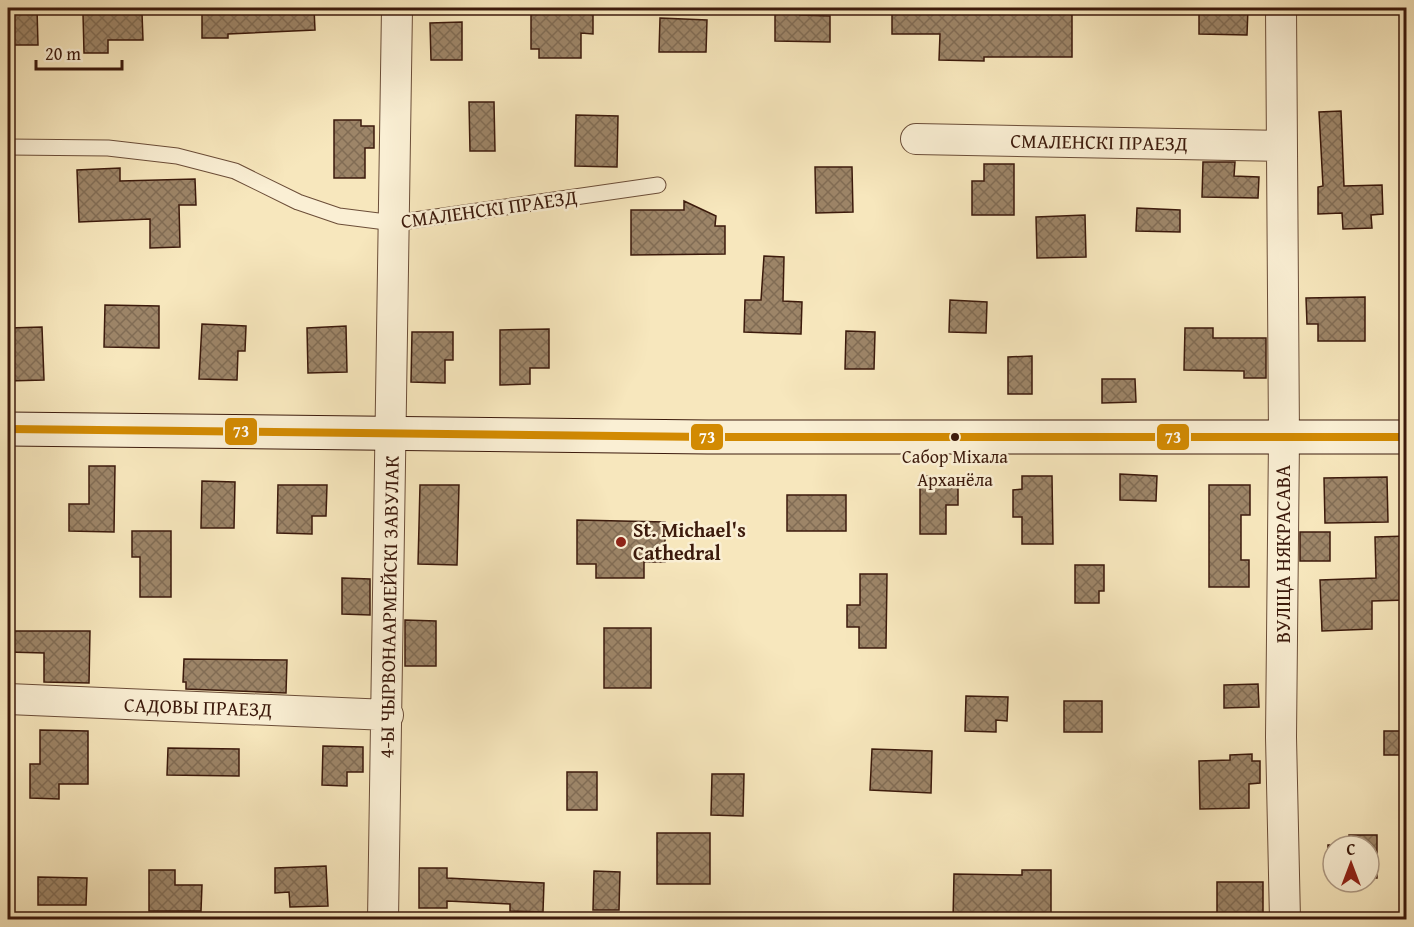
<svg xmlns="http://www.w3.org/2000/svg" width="1414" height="927" font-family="'Gentium Book Plus',serif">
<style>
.building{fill:url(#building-cross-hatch);stroke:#3c1a0c;stroke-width:1.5}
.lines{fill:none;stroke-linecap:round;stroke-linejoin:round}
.lane-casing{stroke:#6b4d38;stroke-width:17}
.street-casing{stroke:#6b4d38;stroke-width:32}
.secondary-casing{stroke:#3c1a0c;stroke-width:35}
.lane{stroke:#faefd4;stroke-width:15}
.street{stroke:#faefd4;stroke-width:30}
.secondary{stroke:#faefd4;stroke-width:33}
.bus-1-casing{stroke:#faefd4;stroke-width:12}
.bus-1{stroke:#d28a02;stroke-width:8}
.bus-dot{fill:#3c1a0c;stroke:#faefd4;stroke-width:2}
.poi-dot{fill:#8f2418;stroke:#faefd4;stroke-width:2}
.labels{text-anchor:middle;stroke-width:5;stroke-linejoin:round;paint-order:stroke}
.bus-label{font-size:18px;fill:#3c1a0c;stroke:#faefd4}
.street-label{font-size:20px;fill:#3c1a0c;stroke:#faefd4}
.poi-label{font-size:20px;font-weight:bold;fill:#3c1a0c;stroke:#faefd4;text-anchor:start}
.line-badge{stroke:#faefd4;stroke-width:2}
.badge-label{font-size:16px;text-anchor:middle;font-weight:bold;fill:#fff}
</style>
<defs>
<pattern id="building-cross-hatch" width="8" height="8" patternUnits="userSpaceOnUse" patternTransform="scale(1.5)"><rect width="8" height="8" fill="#9d8568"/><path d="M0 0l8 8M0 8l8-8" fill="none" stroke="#816c54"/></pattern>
</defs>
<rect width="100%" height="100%" fill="#f7e7bd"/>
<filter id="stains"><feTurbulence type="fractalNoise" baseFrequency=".00333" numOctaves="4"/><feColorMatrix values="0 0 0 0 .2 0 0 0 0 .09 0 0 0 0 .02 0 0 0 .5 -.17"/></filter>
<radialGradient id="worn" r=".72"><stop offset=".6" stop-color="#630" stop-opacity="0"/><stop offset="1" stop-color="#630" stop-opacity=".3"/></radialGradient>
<!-- building -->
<path class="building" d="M 10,8 L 37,8 L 38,45 L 10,45 Z
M 202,8 L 314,8 L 315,30 L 228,34 L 228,38 L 202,38 Z
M 531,8 L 593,8 L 593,34 L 581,33 L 581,58 L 539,58 L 539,49 L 531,49 Z
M 775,8 L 800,8 L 800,15 L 830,16 L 830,42 L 775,41 Z
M 892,8 L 985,11 L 985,14 L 1072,14 L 1072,57 L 984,57 L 984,61 L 939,60 L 940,34 L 892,34 Z
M 1199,8 L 1248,8 L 1247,35 L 1199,34 Z
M 142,13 L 143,40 L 108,40 L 108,53 L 84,53 L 83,14 Z
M 660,18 L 707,20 L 706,52 L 659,52 Z
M 462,22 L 462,60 L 431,60 L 430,23 Z
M 469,102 L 494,102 L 495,151 L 470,151 Z
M 1341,111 L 1344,186 L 1382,185 L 1383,214 L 1371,215 L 1372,228 L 1343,229 L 1342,213 L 1318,214 L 1318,187 L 1323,186 L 1319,112 Z
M 576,115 L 618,116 L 617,167 L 575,166 Z
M 334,120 L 361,120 L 361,126 L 374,126 L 374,148 L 365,148 L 365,178 L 334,178 Z
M 1203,162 L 1235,162 L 1234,176 L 1259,177 L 1258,198 L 1202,197 Z
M 984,164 L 1014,164 L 1014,215 L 972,215 L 972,181 L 984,181 Z
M 815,167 L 852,167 L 853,212 L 816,213 Z
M 120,168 L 120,181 L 195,179 L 196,205 L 179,205 L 180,247 L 150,248 L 150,219 L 79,222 L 77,170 Z
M 684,201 L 716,216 L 715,226 L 725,226 L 725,254 L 631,255 L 631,210 L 684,210 Z
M 1137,208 L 1180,210 L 1180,232 L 1136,231 Z
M 1085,215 L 1086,257 L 1037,258 L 1036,217 Z
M 764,256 L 784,257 L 783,301 L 802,302 L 801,334 L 744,332 L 745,300 L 761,300 Z
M 1365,297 L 1365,341 L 1318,341 L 1318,324 L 1307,324 L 1306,298 Z
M 950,300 L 987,302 L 986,333 L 949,332 Z
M 105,305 L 159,306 L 159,348 L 104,347 Z
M 202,324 L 246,326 L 245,351 L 238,351 L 237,380 L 199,379 Z
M 346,326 L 347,372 L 308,373 L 307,328 Z
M 42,327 L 44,380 L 8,381 L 8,328 Z
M 1185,328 L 1213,328 L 1213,338 L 1266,338 L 1266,378 L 1244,378 L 1244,371 L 1184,370 Z
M 549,329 L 549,368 L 530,368 L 530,384 L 500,385 L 500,330 Z
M 846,331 L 875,332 L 874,369 L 845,369 Z
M 412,332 L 453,332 L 453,360 L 445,360 L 445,383 L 411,382 Z
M 1032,356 L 1032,394 L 1008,394 L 1008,357 Z
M 1102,379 L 1135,379 L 1136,402 L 1102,403 Z
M 89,466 L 115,466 L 114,532 L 69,531 L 69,504 L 89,504 Z
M 1120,474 L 1157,476 L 1156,501 L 1120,500 Z
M 920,476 L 958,476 L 958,505 L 946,505 L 946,534 L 920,534 Z
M 1022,476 L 1052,476 L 1053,544 L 1022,544 L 1022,517 L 1013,517 L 1013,490 L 1022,489 Z
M 1387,477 L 1388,522 L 1325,523 L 1324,478 Z
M 202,481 L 235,482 L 234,528 L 201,528 Z
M 278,485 L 327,485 L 326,516 L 312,516 L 312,534 L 277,533 Z
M 420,485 L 459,485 L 457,565 L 418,564 Z
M 1209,485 L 1250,485 L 1250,515 L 1241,515 L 1241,560 L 1249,560 L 1249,587 L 1209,587 Z
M 787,495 L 846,495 L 846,531 L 787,531 Z
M 577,520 L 665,522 L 665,562 L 644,562 L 644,578 L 596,578 L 596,564 L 577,564 Z
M 132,531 L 171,531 L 171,597 L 140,597 L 140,557 L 132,557 Z
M 1300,532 L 1330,532 L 1330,561 L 1300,561 Z
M 1407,536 L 1407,600 L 1372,601 L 1372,629 L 1322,631 L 1320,580 L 1376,578 L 1375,537 Z
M 1075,565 L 1104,565 L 1104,591 L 1099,591 L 1099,603 L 1075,603 Z
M 860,574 L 887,574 L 886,648 L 859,648 L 859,627 L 847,627 L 847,605 L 860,605 Z
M 342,578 L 370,579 L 370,615 L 342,614 Z
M 405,620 L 436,621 L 436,666 L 405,666 Z
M 604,628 L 651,628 L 651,688 L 604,688 Z
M 8,631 L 90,631 L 89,683 L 44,682 L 44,653 L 8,652 Z
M 184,659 L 287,660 L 286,693 L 186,689 L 186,682 L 183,682 Z
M 1258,684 L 1259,707 L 1224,708 L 1224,685 Z
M 966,696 L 1008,697 L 1007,721 L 996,720 L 996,732 L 965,731 Z
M 1064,701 L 1102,701 L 1102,732 L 1064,732 Z
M 40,730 L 88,731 L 88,784 L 59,784 L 59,799 L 30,798 L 30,764 L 40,764 Z
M 1384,731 L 1407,731 L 1407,755 L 1384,755 Z
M 323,746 L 363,747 L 363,772 L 347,772 L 347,786 L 322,785 Z
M 168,748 L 239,749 L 239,776 L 167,775 Z
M 872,749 L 932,751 L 931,793 L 870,790 Z
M 1252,754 L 1252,761 L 1260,761 L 1260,783 L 1249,784 L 1249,808 L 1200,809 L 1199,761 L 1230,760 L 1230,755 Z
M 567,772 L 597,772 L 597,810 L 567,810 Z
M 712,774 L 744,774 L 743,816 L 711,815 Z
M 657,833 L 710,833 L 710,884 L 657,884 Z
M 1349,835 L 1377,835 L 1377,878 L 1369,878 L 1369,846 L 1333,846 L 1333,879 L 1328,879 L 1328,845 L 1349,845 Z
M 326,866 L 328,906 L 290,907 L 289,892 L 275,893 L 275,868 Z
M 419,868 L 447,868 L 447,878 L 544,883 L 543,912 L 510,911 L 510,904 L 447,901 L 447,908 L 419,908 Z
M 149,870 L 175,870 L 175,885 L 202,885 L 201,911 L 149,911 Z
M 1022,870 L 1051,870 L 1051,918 L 953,920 L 954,874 L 1022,875 Z
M 594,871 L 620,872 L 619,910 L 593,910 Z
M 38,877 L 87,878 L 86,905 L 38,905 Z
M 1217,882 L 1263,882 L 1263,914 L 1248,914 L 1248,920 L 1217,920 Z"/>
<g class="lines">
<defs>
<path id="lane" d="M 8,147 L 108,148 L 177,156 L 235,171 L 298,202 L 339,216 L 394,223 L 658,185"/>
<path id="street" d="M 1281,8 L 1284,438 L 1281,737 L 1285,920
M 916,139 L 1281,146
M 8,699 L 388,715
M 383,920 L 397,8"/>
<path id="secondary" d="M 8,429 L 708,437 L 1406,437"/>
</defs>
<!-- lane casing -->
<use href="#lane" class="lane-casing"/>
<!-- street casing -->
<use href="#street" class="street-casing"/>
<!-- secondary casing -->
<use href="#secondary" class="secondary-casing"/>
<!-- lane -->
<use href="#lane" class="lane"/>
<!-- street -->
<use href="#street" class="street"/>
<!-- secondary -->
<use href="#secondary" class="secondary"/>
<defs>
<path id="bus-1" d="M 8,429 L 708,437 L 1406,437"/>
</defs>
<!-- bus-1 casing -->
<use href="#bus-1" class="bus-1-casing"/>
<!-- bus-1 -->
<use href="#bus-1" class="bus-1"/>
</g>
<!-- markers -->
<circle class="bus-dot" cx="955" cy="437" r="5"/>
<circle class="poi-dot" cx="621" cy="542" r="6"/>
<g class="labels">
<!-- bus labels -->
<g class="bus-label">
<text x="955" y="463">Сабор Міхала<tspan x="955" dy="23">Арханёла</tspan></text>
</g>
<!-- street labels -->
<g class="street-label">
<text transform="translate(1099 142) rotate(1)" y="7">СМАЛЕНСКІ ПРАЕЗД</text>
<text transform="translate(489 209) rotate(-8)" y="7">СМАЛЕНСКІ ПРАЕЗД</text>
<text transform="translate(1283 554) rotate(-90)" y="7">ВУЛІЦА НЯКРАСАВА</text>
<text transform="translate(389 607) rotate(-89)" y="7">4-Ы ЧЫРВОНААРМЕЙСКІ ЗАВУЛАК</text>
<text transform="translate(198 707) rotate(2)" y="7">САДОВЫ ПРАЕЗД</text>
</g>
<!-- poi labels -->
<g class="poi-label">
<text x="633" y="537">St. Michael's<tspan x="633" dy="23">Cathedral</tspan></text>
</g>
</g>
<g class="line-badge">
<rect x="224" y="417" width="34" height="29" rx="6" fill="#d28a02"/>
<rect x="690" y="423" width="34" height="28" rx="6" fill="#d28a02"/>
<rect x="1156" y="423" width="34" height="28" rx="6" fill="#d28a02"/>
</g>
<g class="badge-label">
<text x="241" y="437">73</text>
<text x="707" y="443">73</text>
<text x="1173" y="443">73</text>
</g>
<!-- margin -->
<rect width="1414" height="927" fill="none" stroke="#f7e7bd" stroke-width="30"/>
<rect x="9" y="9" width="1396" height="909" fill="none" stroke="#3c1a0c" stroke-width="3"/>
<rect x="15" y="15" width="1384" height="897" fill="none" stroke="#3c1a0c" stroke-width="1.5"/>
<!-- north arrow -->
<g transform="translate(1351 864)"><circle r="28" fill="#faefd4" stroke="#ae9a84" stroke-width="1.5"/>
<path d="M0-4.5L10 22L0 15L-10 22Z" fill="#8f2418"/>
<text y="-9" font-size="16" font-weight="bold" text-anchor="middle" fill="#3c1a0c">С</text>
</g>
<!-- scale -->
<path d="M36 60v9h86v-9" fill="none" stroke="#3c1a0c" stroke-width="3"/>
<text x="45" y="60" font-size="18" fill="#3c1a0c" stroke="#faefd4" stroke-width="4.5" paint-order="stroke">20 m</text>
<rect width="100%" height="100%" filter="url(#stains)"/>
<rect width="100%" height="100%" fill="url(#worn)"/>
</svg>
